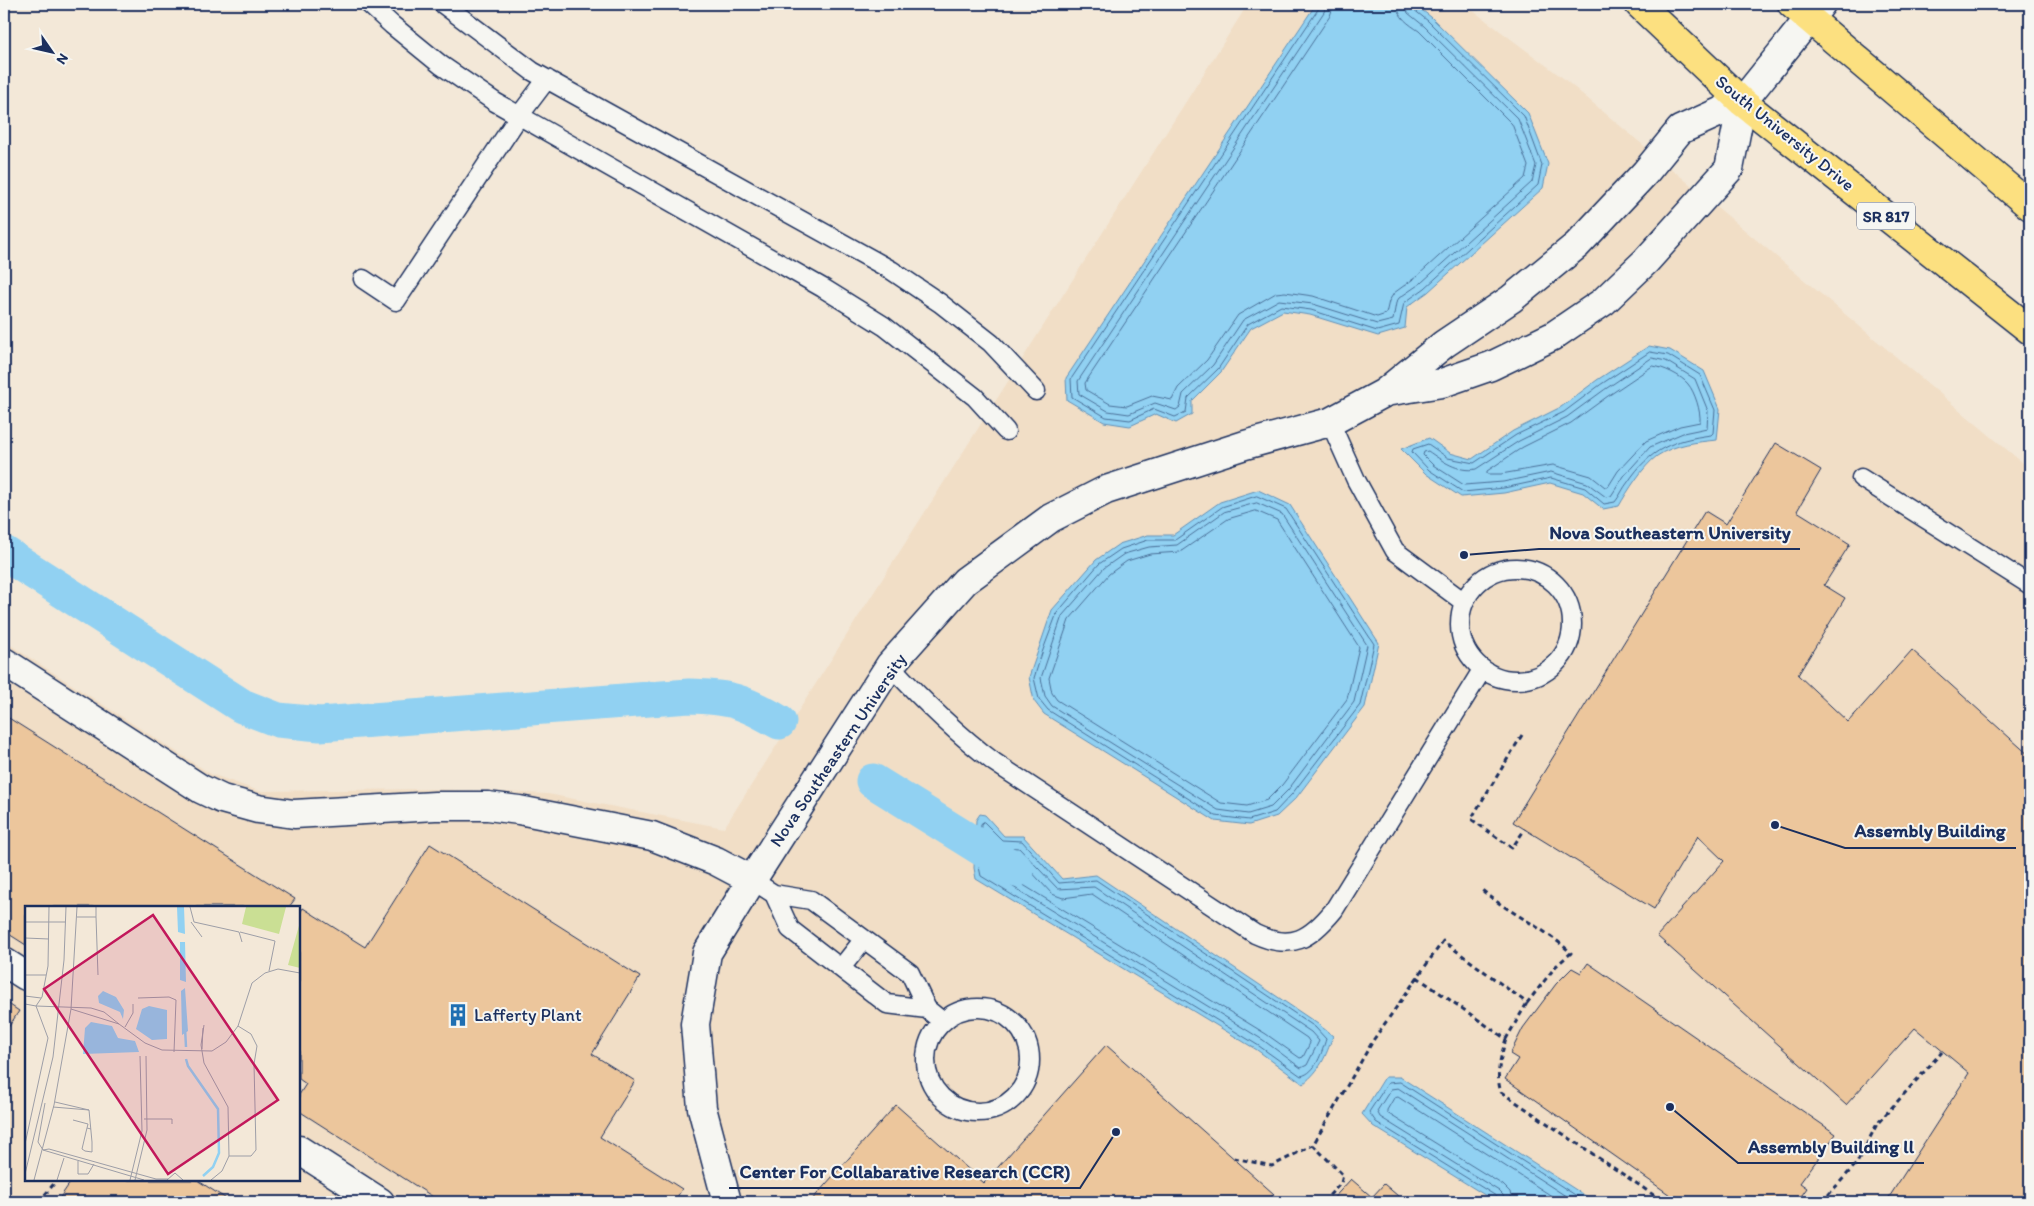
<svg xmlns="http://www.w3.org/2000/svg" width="2034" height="1206" font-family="Itim,sans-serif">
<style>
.built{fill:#f1dec6;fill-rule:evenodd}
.water{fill:#91d1f2;stroke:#6290b7}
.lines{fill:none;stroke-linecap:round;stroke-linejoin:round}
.shore{stroke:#4a7099;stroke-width:1}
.canal{stroke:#91d1f2;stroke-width:35}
.building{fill:#ecc69c;stroke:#1b2f5e}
.service-casing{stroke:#1b2f5e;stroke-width:21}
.minor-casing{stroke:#1b2f5e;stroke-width:31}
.primary-casing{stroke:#1b2f5e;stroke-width:31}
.path{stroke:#1b2f5e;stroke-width:3;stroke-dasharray:5 4;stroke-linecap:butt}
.service{stroke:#f6f6f2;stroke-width:18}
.minor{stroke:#f6f6f2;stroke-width:28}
.primary{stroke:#fce080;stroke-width:28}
.labels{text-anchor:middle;stroke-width:4;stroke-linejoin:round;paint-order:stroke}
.shield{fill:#f6f6f2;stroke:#5d6b8a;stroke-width:1}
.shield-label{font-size:16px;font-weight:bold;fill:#1b2f5e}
.street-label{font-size:18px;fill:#1b2f5e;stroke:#f6f6f2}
.poi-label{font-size:18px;fill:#1b2f5e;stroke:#f6f6f2;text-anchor:start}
.inset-river{fill:none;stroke:#91d1f2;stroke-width:2.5}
.inset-road{fill:none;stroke:#9d9ea7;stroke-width:1}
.view{fill:#c2185b;fill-opacity:0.15;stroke:#c2185b;stroke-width:2.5}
.inset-edge{fill:none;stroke:#1b2f5e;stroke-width:2.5}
.leader{fill:none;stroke:#1b2f5e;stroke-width:2}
.callout-dot{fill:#1b2f5e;stroke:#f6f6f2;stroke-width:2}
.callout-label{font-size:19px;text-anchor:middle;font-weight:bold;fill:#1b2f5e;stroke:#f6f6f2;stroke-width:4;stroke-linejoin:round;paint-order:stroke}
</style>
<rect width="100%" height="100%" fill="#f3e8d8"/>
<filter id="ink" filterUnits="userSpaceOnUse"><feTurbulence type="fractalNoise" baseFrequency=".02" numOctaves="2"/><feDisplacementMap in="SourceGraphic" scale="10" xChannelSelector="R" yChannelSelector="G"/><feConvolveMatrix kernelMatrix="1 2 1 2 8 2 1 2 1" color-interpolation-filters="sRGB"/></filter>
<g filter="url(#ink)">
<!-- built -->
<path class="built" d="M 1248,4 L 1464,4 L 1563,78 L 2030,469 L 2030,1202 L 4,1202 L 4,641 L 211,774 L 259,791 L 432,789 L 548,794 L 724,828 ZM 26,907 L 299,907 L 299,1180 L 26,1180 Z"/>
<!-- water -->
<path class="water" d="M 1316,4 L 1414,4 L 1431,17 L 1528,113 L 1548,164 L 1543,188 L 1428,292 L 1407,307 L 1405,328 L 1378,336 L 1310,315 L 1283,311 L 1251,328 L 1221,372 L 1192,401 L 1192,414 L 1176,423 L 1156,414 L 1130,426 L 1104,422 L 1067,400 L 1066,378 Z
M 1649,346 L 1670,350 L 1704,371 L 1720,409 L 1717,440 C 1697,442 1675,444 1657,456 C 1643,466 1627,492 1619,506 L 1603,509 L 1583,493 L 1550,483 L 1504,493 L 1461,497 L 1426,474 L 1401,449 L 1429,438 L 1450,453 L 1472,459 L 1513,431 L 1561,407 L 1597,380 Z
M 1258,490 L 1290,505 L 1379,643 L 1365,707 L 1296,798 L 1277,816 L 1249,825 L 1215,821 L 1044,714 L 1034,701 L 1029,677 L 1039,648 L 1052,610 L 1096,560 L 1119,544 L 1148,535 L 1173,535 L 1220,502 Z
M 980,814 L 985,815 L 1004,836 L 1023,836 L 1062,879 L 1096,875 L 1318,1024 L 1333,1036 C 1325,1058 1321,1069 1303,1084 L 1257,1050 L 976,879 L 974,868 L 976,820 Z
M 1385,1077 L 1400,1077 L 1595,1202 L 1496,1202 L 1373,1126 L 1362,1114 Z"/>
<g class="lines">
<!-- shore -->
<path class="shore" d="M 1320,4 L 1319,8 L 1071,379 L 1072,397 L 1106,417 L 1130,420 L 1154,409 L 1175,417 L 1186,412 L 1188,398 L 1218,369 L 1248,324 L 1281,306 L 1311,310 L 1377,331 L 1399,325 L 1404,303 L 1425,288 L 1538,185 L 1542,165 L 1524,116 L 1428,21 L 1413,9 L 1411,4
M 1326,4 L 1324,12 L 1078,381 L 1079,394 L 1108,411 L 1129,414 L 1155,403 L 1176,410 L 1180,407 L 1183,394 L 1213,365 L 1243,320 L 1279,300 L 1313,304 L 1377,324 L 1393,320 L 1396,303 L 1399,298 L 1421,283 L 1532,182 L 1536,165 L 1518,119 L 1424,26 L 1408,13 L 1405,4
M 1334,4 L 1330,16 L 1085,383 L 1086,390 L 1110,404 L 1127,406 L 1152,396 L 1172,400 L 1178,388 L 1207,360 L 1238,315 L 1276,293 L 1285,292 L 1313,296 L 1377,317 L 1386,314 L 1389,301 L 1394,293 L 1416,277 L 1525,178 L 1528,166 L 1512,124 L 1419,31 C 1409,24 1398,18 1397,4
M 1650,352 L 1668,355 L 1700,375 L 1715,410 L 1713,433 L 1711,435 C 1673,440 1650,449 1628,482 C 1623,488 1620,496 1615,502 L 1604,504 L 1585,488 L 1551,478 L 1504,488 L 1463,492 L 1429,470 L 1412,452 L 1413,449 L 1428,444 L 1448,458 L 1474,463 L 1516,435 L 1564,412 L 1600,385 Z
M 1652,358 L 1666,361 L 1695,379 L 1708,411 L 1707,428 L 1683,433 L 1650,447 L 1624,476 L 1611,496 L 1606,497 L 1587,483 L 1551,472 L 1503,482 L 1464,485 L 1433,465 L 1423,455 L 1424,452 L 1428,451 C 1441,460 1458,473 1476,469 L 1519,441 L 1567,417 L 1604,390 Z
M 1653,366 C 1663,367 1682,376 1688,384 C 1695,392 1701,412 1700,422 L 1680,426 L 1646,441 L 1618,471 L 1608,487 L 1605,487 L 1591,476 L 1553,465 L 1501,474 L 1487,474 L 1487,471 L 1523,447 L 1571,423 L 1608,396 Z
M 1257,496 L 1286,509 L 1374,644 L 1360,705 L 1292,794 L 1275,812 L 1249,820 L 1216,816 L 1048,710 L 1039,699 L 1034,678 L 1043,650 L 1057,613 L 1099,564 L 1121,549 L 1148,540 L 1175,540 L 1222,507 Z
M 1257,503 L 1282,514 L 1367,645 L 1354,702 L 1288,790 L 1271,807 L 1248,814 L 1218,810 L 1052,706 L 1045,696 L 1041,678 L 1062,616 L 1104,568 L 1124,554 L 1149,547 L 1177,545 L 1224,512 Z
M 1256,511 L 1277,520 L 1359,647 L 1347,699 L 1282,785 L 1267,800 L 1247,806 L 1221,803 L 1057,700 L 1052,693 L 1049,678 L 1069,620 L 1109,574 L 1127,561 L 1150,554 L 1180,552 L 1228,519 Z
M 984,822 L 1002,840 L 1022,841 L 1059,883 L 1096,880 L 1315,1027 L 1326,1039 C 1322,1052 1316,1073 1301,1076 L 1259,1046 L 981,876 L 979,867 L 981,824 Z
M 990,838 L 1001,847 L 1019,848 L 1058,889 L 1094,887 L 1311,1032 L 1319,1041 L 1307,1065 L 1301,1068 L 1263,1040 L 987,871 L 985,867 L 987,840 Z
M 995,853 L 1016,855 L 1052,894 L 1063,898 L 1092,894 L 1307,1038 L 1310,1043 L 1303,1057 L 1300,1058 L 1266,1034 L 994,867 Z
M 1498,1202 L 1496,1196 L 1376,1122 L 1369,1112 L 1388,1083 L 1400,1082 L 1586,1202
M 1504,1202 L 1503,1195 L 1499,1191 L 1380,1117 L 1377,1111 L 1391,1089 L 1398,1088 L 1575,1202
M 1512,1202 L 1510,1192 L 1503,1185 L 1387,1113 L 1387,1110 L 1394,1098 L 1398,1097 L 1561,1202"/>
<!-- canal -->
<path class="canal" d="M 4,553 L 242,706 L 278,720 L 320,724 L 689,696 C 731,697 743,701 779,722
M 873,781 L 1016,870"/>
</g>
<!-- building -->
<path class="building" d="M 1776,443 L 1821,470 L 1797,511 L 1850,544 L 1824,585 L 1845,598 L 1798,675 L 1848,722 L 1912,650 L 2030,756 L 2030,1202 L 1886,1202 L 1969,1073 L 1915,1028 L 1846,1105 L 1657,936 L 1724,861 L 1698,836 L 1654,909 L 1513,822 L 1705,511 L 1726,524 Z
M 4,715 L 295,899 L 289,907 L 26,907 L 26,945 L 4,931 Z
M 430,844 L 640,977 L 592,1054 L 635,1081 L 600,1137 L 682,1189 L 674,1202 L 441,1202 L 299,1111 L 299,1095 L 306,1084 L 299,1079 L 299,914 L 303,908 L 365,947 Z
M 1588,963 L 1836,1134 L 1800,1183 L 1807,1188 L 1797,1202 L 1680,1202 L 1505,1079 L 1518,1059 L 1510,1054 L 1523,1028 L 1556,984 L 1572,968 L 1581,973 Z
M 4,1001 L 19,1011 L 4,1034 Z
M 1106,1045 L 1274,1194 L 1268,1202 L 810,1202 L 896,1105 L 984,1183 Z
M 1351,1179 L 1372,1197 L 1384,1184 L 1405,1202 L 1330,1202 Z
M 72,1180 L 197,1180 L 231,1202 L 57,1202 Z"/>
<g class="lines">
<defs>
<path id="service" d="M 369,4 L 392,25 L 441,65 L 495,102 L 823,288 L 884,326 L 975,397 L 1006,431
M 443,4 L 532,71 L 891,270 L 940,303 L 991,343 L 1036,391
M 363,279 L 396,301 L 519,116 L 547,79
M 1330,422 L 1356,480 L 1395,551 L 1464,602
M 1861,478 L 2030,585
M1460 624a56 56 0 1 1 112 0a56 56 0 1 1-112 0Z
M 890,665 C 922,700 957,734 994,762 L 1255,934 C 1292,951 1310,939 1334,910 L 1482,670
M 752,880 L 774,894 L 811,900 L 910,973 L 927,1009 L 943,1022
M 774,894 L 790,929 L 887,1004 L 927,1009
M 841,968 L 864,939
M926 1060a52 52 0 1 1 104 0a52 52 0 1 1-104 0Z"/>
<path id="minor" d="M 1385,392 L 1442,383 L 1491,366 L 1553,336 L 1603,302 L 1646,261 L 1729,169 L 1742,102 L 1821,4
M 4,662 L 201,789 L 222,799 L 258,809 L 294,814 L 435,806 L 488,806 L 519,810 L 652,836 L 716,861 L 752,880
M 4,962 L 26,976
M 299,1150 L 380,1202
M 727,1202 L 702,1108 L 695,1024 L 707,953 L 752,880 L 890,665 L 965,581 L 1051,518 L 1106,490 L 1245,445 L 1330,422 L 1384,393 L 1444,344 L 1511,299 L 1577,245 L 1645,173 L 1680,130 L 1742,102"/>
<path id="primary" d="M 1639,4 L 1742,102 L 2030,330
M 1792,4 L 2030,206"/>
</defs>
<!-- service casing -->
<use href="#service" class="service-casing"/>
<!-- minor casing -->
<use href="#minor" class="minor-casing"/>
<!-- primary casing -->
<use href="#primary" class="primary-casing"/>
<!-- path -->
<path class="path" d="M 1522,735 L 1471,819 L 1512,848 L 1525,829
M 1417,977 L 1506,1039 L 1527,1003
M 1506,1039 C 1501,1056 1495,1075 1501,1092 L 1664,1202
M 1234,1158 L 1272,1166 L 1313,1145
M 39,1202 L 57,1180
M 1323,1202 L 1341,1183 L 1343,1175 L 1313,1145 L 1374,1039 L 1443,941 L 1527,1003 L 1556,966 L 1571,953 C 1543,926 1509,914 1481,889
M 1822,1202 L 1857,1163 L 1877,1124 L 1942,1052"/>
<!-- service -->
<use href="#service" class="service"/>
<!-- minor -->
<use href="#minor" class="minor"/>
<!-- primary -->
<use href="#primary" class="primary"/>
</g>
</g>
<!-- icons -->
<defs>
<symbol id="building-bare" viewBox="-9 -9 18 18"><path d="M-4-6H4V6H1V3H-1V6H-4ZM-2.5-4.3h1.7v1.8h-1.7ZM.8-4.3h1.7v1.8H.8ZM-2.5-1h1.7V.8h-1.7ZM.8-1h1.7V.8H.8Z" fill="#1f6fb2" stroke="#f6f6f2" stroke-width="2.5" paint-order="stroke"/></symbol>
</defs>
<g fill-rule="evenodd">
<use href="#building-bare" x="442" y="999" width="32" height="32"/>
</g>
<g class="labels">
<!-- shield labels -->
<rect class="shield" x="1857" y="202.5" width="58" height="27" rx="4"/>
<g class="shield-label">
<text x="1886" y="222">SR 817</text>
</g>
<!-- street labels -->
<g class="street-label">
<text transform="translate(1785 133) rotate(39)" y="6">South University Drive</text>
<text transform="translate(838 750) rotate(-56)" y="6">Nova Southeastern University</text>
</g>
<!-- poi labels -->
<g class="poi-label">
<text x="474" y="1021">Lafferty Plant</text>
</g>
</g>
<!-- overview -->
<g transform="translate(25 906)">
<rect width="275" height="275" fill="#f3e8d8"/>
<path d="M 221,1 L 261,1 L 254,28 L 217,18 ZM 275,16 L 275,62 L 263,59 Z" fill="#cadf94"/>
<path d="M 152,1 L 159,1 L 160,28 L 153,26 ZM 155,36 L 160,36 L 161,76 L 155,74 ZM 160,82 L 163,125 L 157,129 L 156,85 ZM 78,85 L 91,91 L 99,104 L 98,113 L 95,106 L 74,97 L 73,90 ZM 124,100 L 142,104 L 142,133 L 127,134 L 111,123 L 117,103 ZM 66,116 L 87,120 L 93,132 L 110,135 L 114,146 L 58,148 L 60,122 Z" fill="#91d1f2"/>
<path class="inset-river" d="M 160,122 L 161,141M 161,153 L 163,160 L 193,203 L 194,247 L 188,261 L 178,270"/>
<path class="inset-road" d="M 24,1 L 23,60 L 17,91 L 11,100 L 66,102 L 79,106 L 94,118M 165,1 L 169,16 L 214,26 L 217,36M 52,11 L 71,11 L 71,1M 71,11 L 73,69M 0,16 L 41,16M 166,16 L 177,31M 215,26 L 250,35 L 244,65M 0,32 L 24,33M 0,69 L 21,69M 0,90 L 16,92M 113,92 L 144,91 L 151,94 L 149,146M 0,98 L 11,100 L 23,132 L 0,238M 46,103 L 94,118 L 120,137 L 137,144 L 187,145 L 201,136 L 213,120 L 227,77 L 240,67 L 253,63 L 275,67M 179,119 L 176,139 L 179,157 L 203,201 L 204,250 L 197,265 L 186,274M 100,121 L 108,107 L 108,98M 177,143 L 178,122M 30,196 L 64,204M 28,201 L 64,204M 64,204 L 67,236 L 67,246 L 60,245 L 57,243 L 61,226 L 62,222 L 66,223M 119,213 L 147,213 L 147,218M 48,214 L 63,218 L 62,222M 18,244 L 24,243 L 131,273 L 143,273M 18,244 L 119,274M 18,244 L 13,236 L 20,197M 204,250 L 226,250 L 231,244 L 229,158 L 232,140 L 226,128 L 213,120M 53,255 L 53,268 L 63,268 L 69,258M 0,268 L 28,151 L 39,54 L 41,1M 9,274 L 29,199 L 46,103 L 52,1M 32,274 L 39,252M 105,274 L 117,225 L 115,150M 110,274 L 122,224 L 121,150M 142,274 L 150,267 L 158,274"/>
<path class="view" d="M 128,9 L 253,194 L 143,268 L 19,83 Z"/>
<rect width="275" height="275" class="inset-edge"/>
</g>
<!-- callouts -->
<path class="leader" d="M1464 555L1539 549H1800M1775 825L1845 848H2016M1670 1107L1738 1163H1924M1116 1132L1080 1188H729"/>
<g class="callout-dot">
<circle cx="1464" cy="555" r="5"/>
<circle cx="1775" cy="825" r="5"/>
<circle cx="1670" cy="1107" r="5"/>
<circle cx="1116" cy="1132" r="5"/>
</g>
<g class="callout-label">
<text x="1670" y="539">Nova Southeastern University</text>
<text x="1930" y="837">Assembly Building</text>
<text x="1831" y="1153">Assembly Building ll</text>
<text x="905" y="1178">Center For Collabarative Research (CCR)</text>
</g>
<!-- margin -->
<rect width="2034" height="1206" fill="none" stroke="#f6f6f2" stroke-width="20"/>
<rect x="10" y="10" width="2014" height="1186" fill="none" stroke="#1b2f5e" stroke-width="2" filter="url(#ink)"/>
<!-- north arrow -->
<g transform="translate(52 52) rotate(124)" stroke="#f6f6f2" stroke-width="4" paint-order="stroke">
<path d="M0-4L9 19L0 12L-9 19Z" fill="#1b2f5e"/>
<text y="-8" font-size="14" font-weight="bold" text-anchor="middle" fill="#1b2f5e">N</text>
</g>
</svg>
